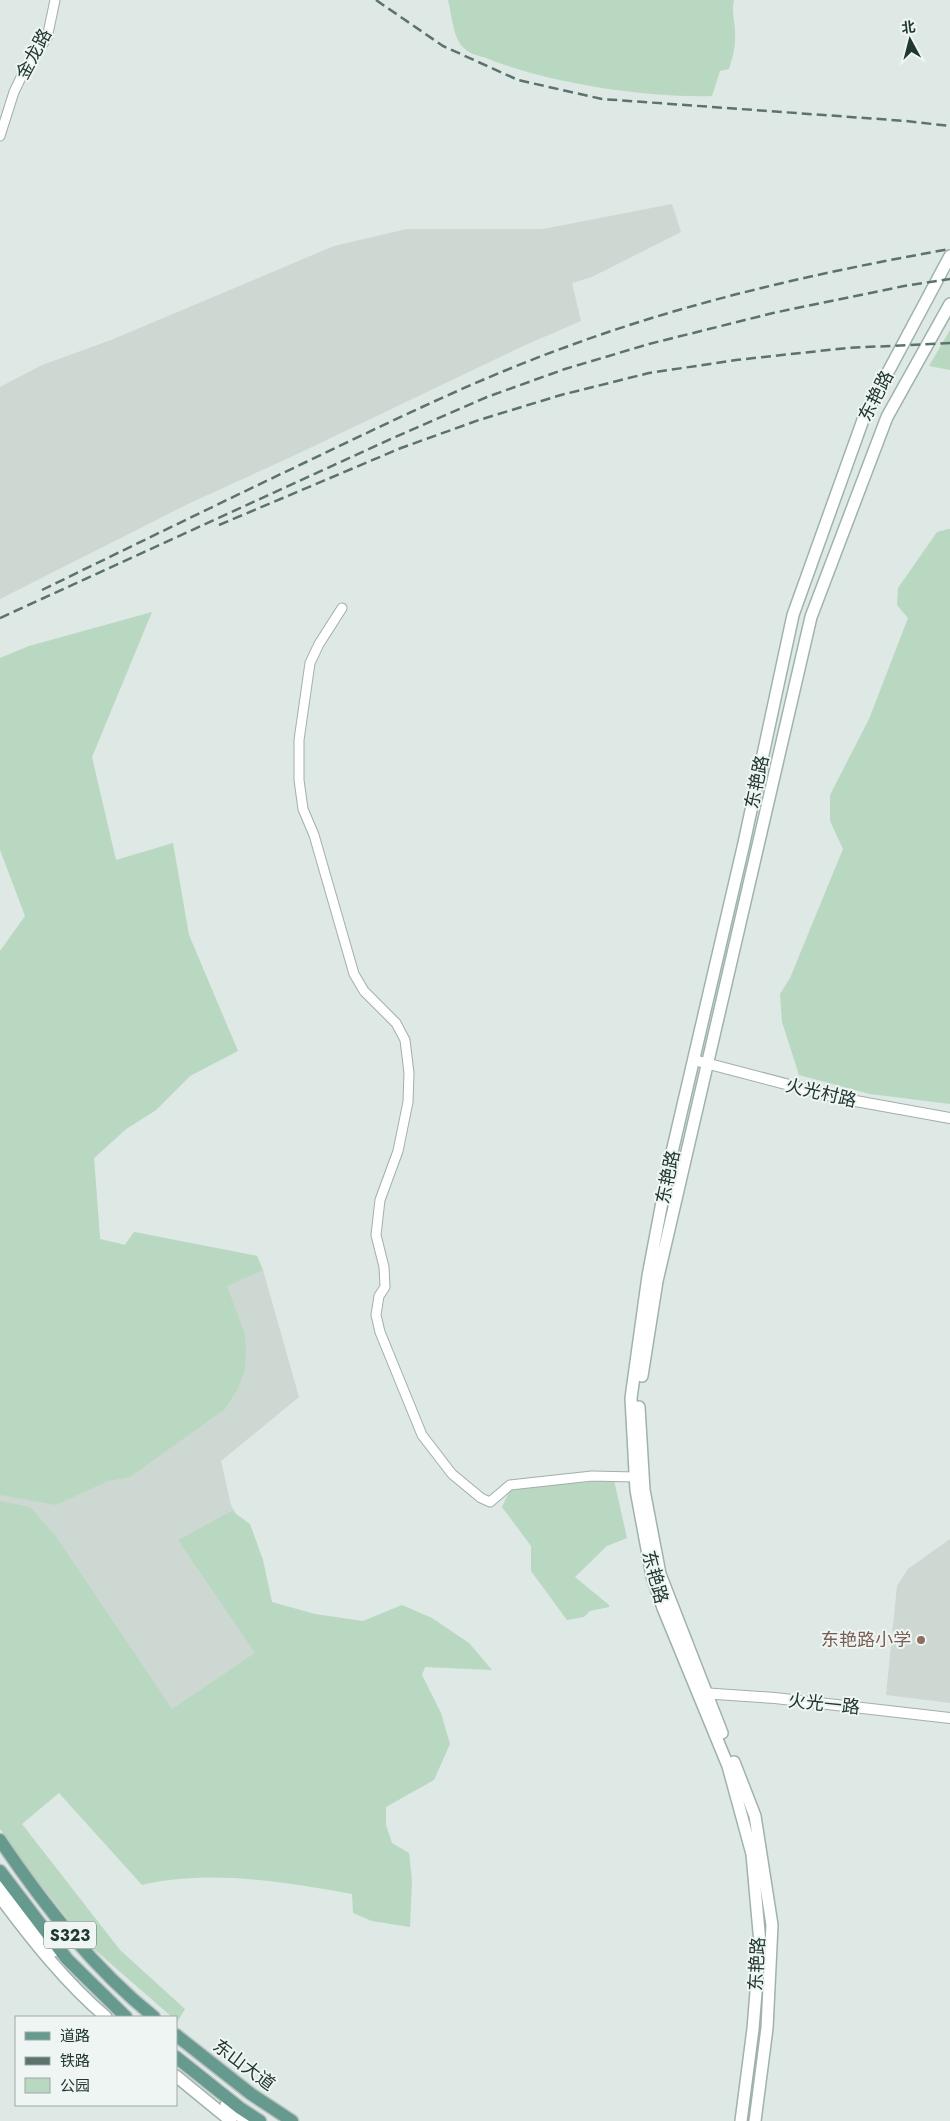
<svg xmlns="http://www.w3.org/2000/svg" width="950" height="2121" font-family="Jost,'Noto Sans SC',sans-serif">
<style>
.built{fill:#cdd8d3}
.green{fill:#b9d8c2}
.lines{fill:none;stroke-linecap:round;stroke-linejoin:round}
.minor-casing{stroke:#a2afab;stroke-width:11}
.tertiary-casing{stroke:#a2afab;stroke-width:12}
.secondary-casing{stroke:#9fb3ac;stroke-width:14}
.primary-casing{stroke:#bcc3c2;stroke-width:15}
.minor{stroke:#fff;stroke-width:9}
.tertiary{stroke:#fff;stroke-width:10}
.secondary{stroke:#fff;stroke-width:11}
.primary{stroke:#669a8f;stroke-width:12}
.rail{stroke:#5b726d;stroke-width:2.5;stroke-dasharray:10 5;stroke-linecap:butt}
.education-dot{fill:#8d6e63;stroke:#eef5f2;stroke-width:2}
.labels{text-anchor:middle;stroke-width:4;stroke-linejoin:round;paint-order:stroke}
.shield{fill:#eef5f2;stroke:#5e706c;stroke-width:1}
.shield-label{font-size:16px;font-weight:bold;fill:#213732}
.street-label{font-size:18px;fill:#213732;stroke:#eef5f2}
.education-label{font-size:18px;fill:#785e54;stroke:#eef5f2;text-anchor:end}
</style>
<rect width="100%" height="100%" fill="#dee8e4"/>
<!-- built -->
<path class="built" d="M 672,204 L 681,232 L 592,277 L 572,283 L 581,321 L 523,346 L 291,457 L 190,503 L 0,599 L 0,387 L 42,365 L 111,340 L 334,246 L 407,229 L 543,229 Z
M 0,1073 L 190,1076 L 156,1110 L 126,1129 L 94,1158 L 100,1239 L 125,1245 L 134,1232 L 257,1256 L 263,1270 L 299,1397 L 221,1461 L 231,1505 L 263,1560 L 258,1586 L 274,1627 L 205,1750 L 0,1629 Z
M 950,1539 L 950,1703 L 886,1695 L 897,1586 L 908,1569 Z"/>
<!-- green -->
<path class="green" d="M 448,0 L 734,0 C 731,11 735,21 735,32 C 736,45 733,57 729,69 L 720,71 L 712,96 C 645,98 548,83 486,58 C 480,56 470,54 465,49 C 453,40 452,15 448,0 Z
M 950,330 L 950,370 L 929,366 Z
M 948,529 L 950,529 L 950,1104 L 870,1094 L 799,1075 L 782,1022 L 780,994 L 790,978 L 843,849 L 830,821 L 830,795 L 869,719 L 908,618 L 897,605 L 898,588 L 937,532 Z
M 152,612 L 92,757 L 116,860 L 173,843 L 189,935 L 238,1051 L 190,1076 L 156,1110 L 126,1129 L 94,1158 L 100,1239 L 125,1245 L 134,1232 L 257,1256 L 263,1270 L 227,1286 L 244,1331 L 246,1348 L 245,1369 L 238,1388 L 225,1409 L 130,1477 L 108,1481 L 56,1505 L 0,1495 L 0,951 L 25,916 L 0,850 L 0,658 L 29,646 Z
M 614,1480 L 627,1538 L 607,1546 L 575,1577 L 609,1605 L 609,1607 L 590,1611 L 584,1617 L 567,1620 L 531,1571 L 531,1546 L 502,1507 L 511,1488 Z
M 0,1501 L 30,1507 L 55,1535 L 172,1709 L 255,1653 L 178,1540 L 232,1511 L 250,1524 L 263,1560 L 272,1602 L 315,1614 L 363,1621 L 402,1605 L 432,1618 L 469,1643 L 492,1670 L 425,1667 L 422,1675 L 441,1713 L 450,1744 L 434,1780 L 386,1807 L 386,1825 L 392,1843 L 409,1853 L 412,1880 L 410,1927 L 372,1921 L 353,1913 L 352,1894 C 285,1882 209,1869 142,1885 L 59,1793 L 22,1824 L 120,1950 L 185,2009 L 177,2022 L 176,2017 L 172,2017 L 87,1943 L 25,1865 L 0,1829 Z"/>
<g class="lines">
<defs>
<path id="minor" d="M 0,136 L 14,92 L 26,67 L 47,38 L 55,0
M 342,608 L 319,644 L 310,663 L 299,740 L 299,780 L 303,809 L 314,835 L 354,974 L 364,991 L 396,1023 L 405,1040 L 409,1073 L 408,1102 L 398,1151 L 380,1200 L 376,1235 L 384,1267 L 385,1287 L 379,1296 L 376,1315 L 380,1332 L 422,1435 L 452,1474 L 481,1498 L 490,1502 L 510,1485 L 592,1476 L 635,1477"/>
<path id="tertiary" d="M 694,1060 L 839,1098 L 950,1118
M 701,1693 L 775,1698 L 950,1718"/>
<path id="secondary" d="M 642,1376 L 657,1281 L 811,617 L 887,417 L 950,304
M 639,1407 L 644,1490 L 660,1574 L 722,1733
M 734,1762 L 755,1816 L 772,1925 L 767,2028 L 755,2121
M 0,1882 L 36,1931 L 54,1951
M 0,1897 C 32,1940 66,1983 106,2017
M 176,2076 L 231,2121
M 226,2105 L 247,2121
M 741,2121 L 753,2029 L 760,1943 L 752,1854 L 728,1766 L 663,1608 L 652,1576 L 636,1490 L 631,1398 L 648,1276 L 669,1165 L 744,843 L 793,615 L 864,417 L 950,256"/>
<path id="primary" d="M 0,1840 C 44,1905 93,1968 154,2017
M 0,1871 L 67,1959 L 126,2017
M 176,2035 L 251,2094 L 292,2121
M 176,2057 L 240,2108 L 260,2121"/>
</defs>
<!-- minor casing -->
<use href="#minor" class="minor-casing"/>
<!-- tertiary casing -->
<use href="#tertiary" class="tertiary-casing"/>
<!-- secondary casing -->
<use href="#secondary" class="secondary-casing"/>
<!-- primary casing -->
<use href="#primary" class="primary-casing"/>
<!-- minor -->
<use href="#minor" class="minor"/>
<!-- tertiary -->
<use href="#tertiary" class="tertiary"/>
<!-- secondary -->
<use href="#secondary" class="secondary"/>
<!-- primary -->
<use href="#primary" class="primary"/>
<!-- rail -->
<path class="rail" d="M 376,0 L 443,46 L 518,80 L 602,99 L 906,121 L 950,126
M 219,525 L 401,448 L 479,420 L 561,395 L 649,373 L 736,360 L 847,348 L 950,343
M 42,590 C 130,547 218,504 306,462 C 392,421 477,379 566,347 C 690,301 820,272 950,249
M 0,618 L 393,438 L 487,397 L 565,369 L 649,344 L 773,313 L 904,286 L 950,279"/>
</g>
<!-- markers -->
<circle class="education-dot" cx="921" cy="1640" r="5"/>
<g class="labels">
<!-- shield labels -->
<rect class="shield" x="44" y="1921.5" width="52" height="27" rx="4"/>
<g class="shield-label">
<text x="70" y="1941">S323</text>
</g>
<!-- street labels -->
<g class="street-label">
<text transform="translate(34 54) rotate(-62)" y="6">金龙路</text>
<text transform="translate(876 396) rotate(-63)" y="6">东艳路</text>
<text transform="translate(757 782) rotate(-78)" y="6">东艳路</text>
<text transform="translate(821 1093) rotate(13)" y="6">火光村路</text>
<text transform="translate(668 1177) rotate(-78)" y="6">东艳路</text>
<text transform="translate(655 1577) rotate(75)" y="6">东艳路</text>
<text transform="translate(824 1704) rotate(6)" y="6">火光一路</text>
<text transform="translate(757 1964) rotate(-87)" y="6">东艳路</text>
<text transform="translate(244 2065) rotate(37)" y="6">东山大道</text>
</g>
<!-- education labels -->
<g class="education-label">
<text x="911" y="1646">东艳路小学</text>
</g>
</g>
<!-- legend -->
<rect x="15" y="2016" width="162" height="90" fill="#eef5f2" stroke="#9ca9a5"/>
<rect x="25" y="2032" width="25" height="8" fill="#669a8f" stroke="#9ca9a5"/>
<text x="60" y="2041" font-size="15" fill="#213732">道路</text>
<rect x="25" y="2057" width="25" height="8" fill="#5b726d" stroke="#9ca9a5"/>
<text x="60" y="2066" font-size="15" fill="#213732">铁路</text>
<rect x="25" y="2078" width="25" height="15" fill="#b9d8c2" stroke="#9ca9a5"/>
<text x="60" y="2091" font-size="15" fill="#213732">公园</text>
<!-- north arrow -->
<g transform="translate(910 40) rotate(353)" stroke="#eef5f2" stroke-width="4" paint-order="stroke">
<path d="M0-4L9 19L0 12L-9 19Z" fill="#213732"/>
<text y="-8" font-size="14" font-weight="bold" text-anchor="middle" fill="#213732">北</text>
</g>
</svg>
